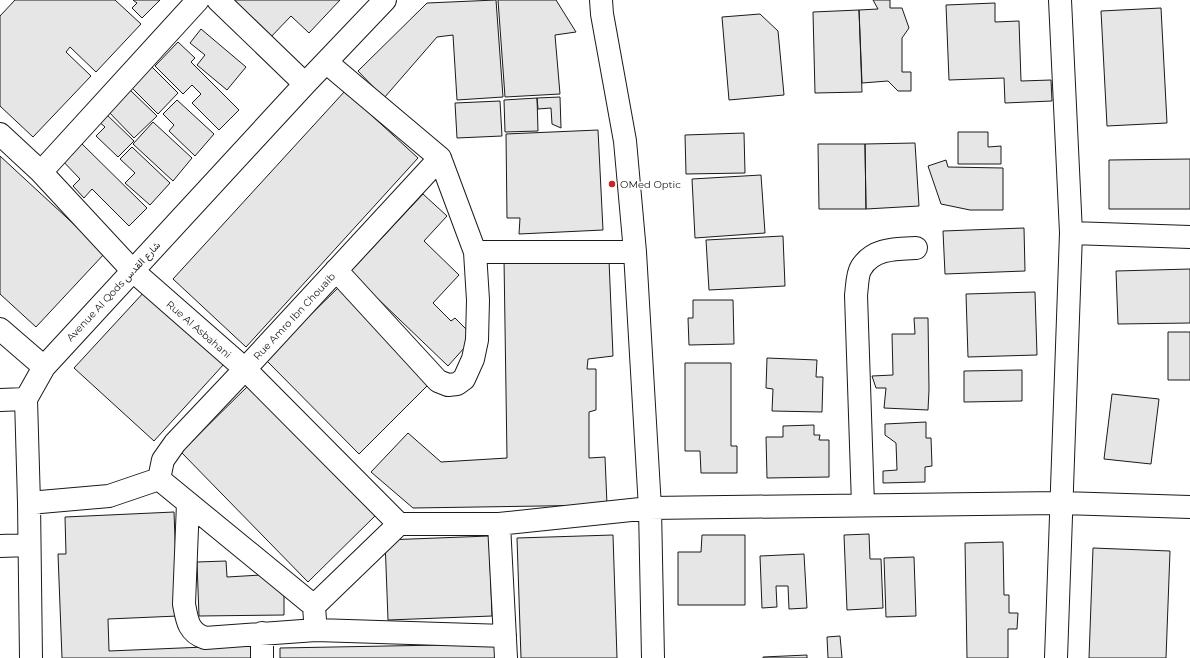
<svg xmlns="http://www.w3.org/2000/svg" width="1190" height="658" font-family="Montserrat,Vazirmatn,sans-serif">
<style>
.building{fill:#e6e6e6;stroke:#1a1a1a}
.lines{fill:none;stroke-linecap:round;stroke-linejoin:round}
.minor-casing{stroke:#1a1a1a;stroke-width:24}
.minor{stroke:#fff;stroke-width:22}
.poi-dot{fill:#c62828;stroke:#fff;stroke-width:1.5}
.labels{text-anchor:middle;stroke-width:3;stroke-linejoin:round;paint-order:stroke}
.poi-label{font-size:10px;fill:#1a1a1a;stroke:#fff;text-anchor:start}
.street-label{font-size:10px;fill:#1a1a1a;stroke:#fff}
</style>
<rect width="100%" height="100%" fill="#fff"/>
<!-- building -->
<path class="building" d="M 15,0 L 115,0 L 141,24 L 96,72 L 70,47 L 66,52 L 91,76 L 33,137 L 0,106 L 0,16 Z
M 133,0 L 160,0 L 142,18 L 132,8 L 137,3 Z
M 227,0 L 340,0 L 309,33 L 291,16 L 268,40 Z
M 496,0 L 503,97 L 457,100 L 453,35 L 437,37 L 384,98 L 358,71 L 427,3 Z
M 498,0 L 556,0 L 576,32 L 555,35 L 560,94 L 505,97 Z
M 873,0 L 890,0 L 890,8 L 902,8 L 909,28 L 902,38 L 902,72 L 911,72 L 911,91 L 898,91 L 888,81 L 862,83 L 859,10 L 878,9 Z
M 995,3 L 995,22 L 1019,21 L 1021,81 L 1051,80 L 1052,101 L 1005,103 L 1004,78 L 949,80 L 946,5 Z
M 1161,8 L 1167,123 L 1107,126 L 1101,11 Z
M 859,10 L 862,92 L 815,93 L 813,12 Z
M 760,14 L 778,31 L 784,95 L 729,100 L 722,17 Z
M 201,29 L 246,67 L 227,90 L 197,65 L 205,55 L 190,43 Z
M 178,42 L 195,58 L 191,62 L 239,110 L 219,130 L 192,103 L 201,94 L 192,85 L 183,94 L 155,66 Z
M 150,65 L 178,93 L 158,114 L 130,86 Z
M 129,89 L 157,116 L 134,138 L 107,110 Z
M 345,91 L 418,158 L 246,347 L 173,279 Z
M 560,97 L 561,128 L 552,124 L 551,108 L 538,109 L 537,98 Z
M 537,98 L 538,131 L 505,132 L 504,100 Z
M 177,100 L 214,134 L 195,156 L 169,131 L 174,125 L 163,114 Z
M 500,101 L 502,136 L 457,138 L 455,103 Z
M 105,113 L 134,141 L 118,157 L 96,136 L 105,127 L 97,120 Z
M 153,122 L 192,158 L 173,181 L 133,144 Z
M 598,130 L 603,230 L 519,234 L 520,218 L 507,218 L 506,134 Z
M 958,132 L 988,132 L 988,147 L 1001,146 L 1001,164 L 958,164 Z
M 744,133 L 745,173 L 686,174 L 685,135 Z
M 77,139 L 147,208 L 129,226 L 92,189 L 84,198 L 73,186 L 80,179 L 59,157 Z
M 915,143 L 919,206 L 866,209 L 865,144 Z
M 818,144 L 865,144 L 866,209 L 819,209 Z
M 132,147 L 170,183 L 150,205 L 125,183 L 135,173 L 120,159 Z
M 0,156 L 105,253 L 36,327 L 0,294 Z
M 1190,159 L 1190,209 L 1109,209 L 1109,160 Z
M 946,160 L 948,167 L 1003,168 L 1003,210 L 970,210 L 941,204 L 928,166 Z
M 761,175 L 765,233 L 695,238 L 692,179 Z
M 423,194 L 447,216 L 424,241 L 459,275 L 433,303 L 451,321 L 455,318 L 474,337 L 448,366 L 350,272 Z
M 1024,228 L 1025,271 L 945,274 L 943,231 Z
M 783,236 L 785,286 L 709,290 L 706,240 Z
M 504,259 L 609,260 L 613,356 L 588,359 L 587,369 L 596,369 L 596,410 L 589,412 L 589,458 L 605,457 L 607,505 L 413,508 L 371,472 L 408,433 L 441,462 L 507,458 Z
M 1190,269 L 1190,323 L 1118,324 L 1116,271 Z
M 338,288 L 431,382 L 359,454 L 265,359 Z
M 145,291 L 224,364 L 154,441 L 74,368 Z
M 1035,292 L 1037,355 L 968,357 L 966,294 Z
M 693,300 L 733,300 L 734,344 L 689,345 L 688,318 L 693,318 Z
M 914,318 L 928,318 L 929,390 L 928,410 L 884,408 L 886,388 L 876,388 L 872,376 L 893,375 L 892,334 L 915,334 Z
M 1168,332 L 1190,332 L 1190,380 L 1168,380 Z
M 767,358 L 817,360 L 816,377 L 823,377 L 822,412 L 772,411 L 773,389 L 766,388 Z
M 685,363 L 731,363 L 731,446 L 737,446 L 737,473 L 701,473 L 700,451 L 685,451 Z
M 1022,370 L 1022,401 L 964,402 L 964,371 Z
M 251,383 L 378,513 L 308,582 L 181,452 Z
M 1112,394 L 1159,399 L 1151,464 L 1104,459 Z
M 926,422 L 926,438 L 931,438 L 932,466 L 925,467 L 925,482 L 883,483 L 883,471 L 897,470 L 896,443 L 885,435 L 885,424 Z
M 814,425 L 814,435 L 820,435 L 819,440 L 829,440 L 829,477 L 767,478 L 766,437 L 783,437 L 783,426 Z
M 174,512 L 178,616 L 108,619 L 109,651 L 252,645 L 252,658 L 62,658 L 58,554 L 66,554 L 65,517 Z
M 869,534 L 870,559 L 881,559 L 883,608 L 847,610 L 844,535 Z
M 613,535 L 617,658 L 521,658 L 517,538 Z
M 702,535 L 745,535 L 745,605 L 678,605 L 678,552 L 701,552 Z
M 489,536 L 492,616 L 388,620 L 385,540 Z
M 1003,542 L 1004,595 L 1009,595 L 1009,613 L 1018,613 L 1017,629 L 1008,629 L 1008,658 L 967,658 L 965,543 Z
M 1093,548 L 1170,551 L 1166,658 L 1089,658 Z
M 804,554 L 807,608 L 789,609 L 788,586 L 776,586 L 777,607 L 762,608 L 760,556 Z
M 914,557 L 916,616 L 886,617 L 884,558 Z
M 226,561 L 227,577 L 261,575 L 284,596 L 284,615 L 199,616 L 197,562 Z
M 840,636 L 842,658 L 828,658 L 827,637 Z
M 495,644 L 495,658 L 280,658 L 280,648 Z
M 807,655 L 807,658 L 763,658 L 763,657 Z"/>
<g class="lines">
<defs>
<path id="minor" d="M 218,0 L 305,84
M 601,0 L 602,14 L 625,141 L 635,252 L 650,508 L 653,658
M 326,62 L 440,158 L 475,252 L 478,300 L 477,340 L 473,359 L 464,379 L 457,384 L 448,385 L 438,381 L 336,270
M 0,134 L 41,172 L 132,270 L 245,369 L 399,524
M 41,172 L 198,0
M 1071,233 L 1190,237
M 475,252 L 635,252
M 0,329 L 44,367
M 0,400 L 26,399
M 159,479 L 163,460 L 175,443 L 245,369 L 440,158
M 159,479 L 314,606 L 315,620
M 29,503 L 109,496 L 159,479
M 188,503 L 184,604 C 187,620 188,632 205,638 L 316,630 L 505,636
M 863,505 L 856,295 C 857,289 857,274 861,268 C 873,248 896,249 916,248
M 499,524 L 506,658
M 0,546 L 29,545
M 314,606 L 399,524 L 499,524 L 650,508 L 1062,503 L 1190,507
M 262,633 L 262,658
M 31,658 L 29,503 L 26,399 L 44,367 L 305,84 L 385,0
M 1056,658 L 1071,233 L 1060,0"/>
</defs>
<!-- minor casing -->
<use href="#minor" class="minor-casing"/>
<!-- minor -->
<use href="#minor" class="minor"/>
</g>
<!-- markers -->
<circle class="poi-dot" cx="612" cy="184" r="4"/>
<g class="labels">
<!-- poi labels -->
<g class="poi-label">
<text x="620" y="188">OMed Optic</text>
</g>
<!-- street labels -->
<g class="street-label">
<text transform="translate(113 291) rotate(-47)" y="4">Avenue Al Qods شارع القدس</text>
<text transform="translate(294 316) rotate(-47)" y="4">Rue Amro Ibn Chouaib</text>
<text transform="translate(199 329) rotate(41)" y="4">Rue Al Asbahani</text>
</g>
</g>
</svg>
